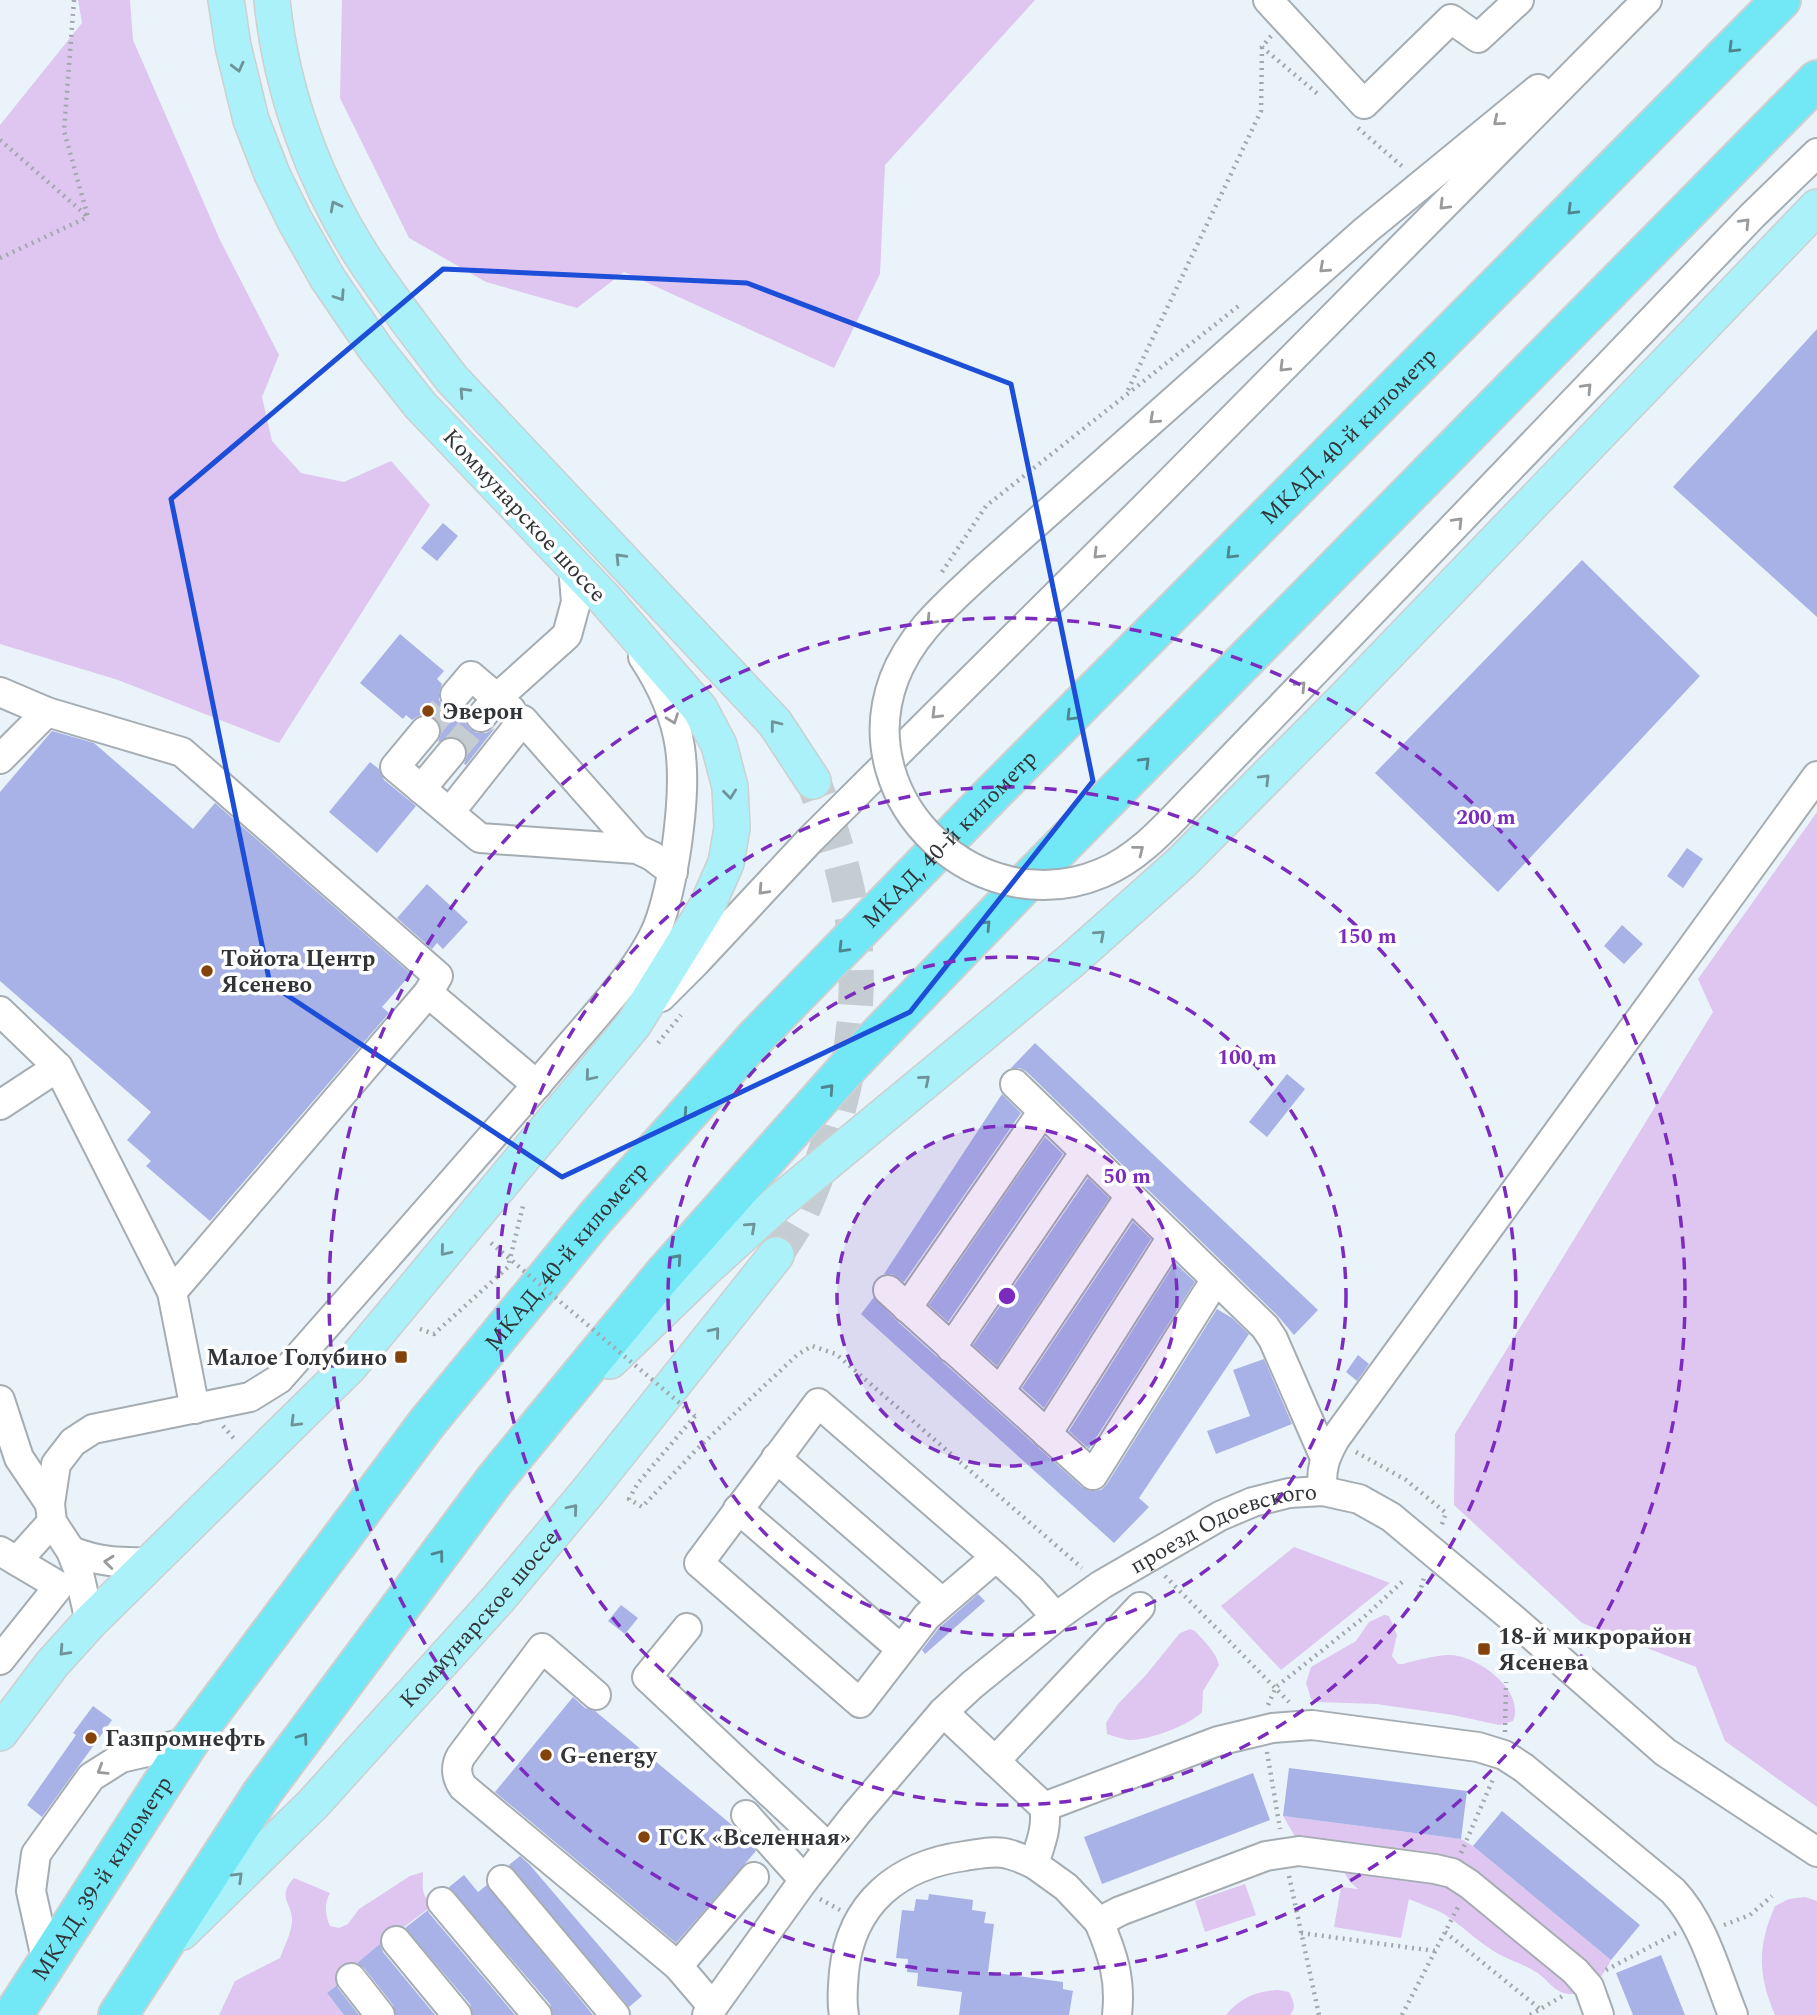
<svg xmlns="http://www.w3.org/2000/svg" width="1817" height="2015" font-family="Spectral,serif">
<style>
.green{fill:#dec6f0}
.building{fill:#a8b2e7}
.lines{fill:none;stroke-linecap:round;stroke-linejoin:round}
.minor-tunnel{stroke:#c5cdd2;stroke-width:28;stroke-dasharray:28 14;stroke-linecap:butt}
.major-tunnel{stroke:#c5cdd2;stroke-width:35;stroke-dasharray:35 18;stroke-linecap:butt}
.minor-casing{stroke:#a5adb3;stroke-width:32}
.major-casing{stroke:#cecfcf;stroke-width:38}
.highway-casing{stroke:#cecfcf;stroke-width:42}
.path{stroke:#a2a8ad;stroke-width:4.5;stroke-dasharray:2 5;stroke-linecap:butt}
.minor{stroke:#fff;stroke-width:28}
.major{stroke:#aaf1fa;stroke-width:35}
.highway{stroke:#72e7f6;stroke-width:38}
.minor-bridge-casing{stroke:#a5adb3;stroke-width:32;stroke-linecap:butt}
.path-bridge{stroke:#a2a8ad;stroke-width:4.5;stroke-dasharray:2 5;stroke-linecap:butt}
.minor-bridge{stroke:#fff;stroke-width:28}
.oneway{stroke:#4f858e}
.oneway2{stroke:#6e9399}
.oneway3{stroke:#989a9c}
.marked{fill:none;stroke:#1d4ed8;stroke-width:5;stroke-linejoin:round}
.ring{fill:none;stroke:#7b2cbf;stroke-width:3.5;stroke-dasharray:12 9}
.poi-dot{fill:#83430a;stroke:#fff;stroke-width:2.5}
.labels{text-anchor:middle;stroke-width:7;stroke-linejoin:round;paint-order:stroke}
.street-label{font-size:23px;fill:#323538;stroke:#fff}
.poi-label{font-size:23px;font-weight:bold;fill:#323538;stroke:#fff;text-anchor:start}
.centre{fill:#7b2cbf;stroke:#fff;stroke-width:3.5}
.ring-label{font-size:21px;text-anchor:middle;font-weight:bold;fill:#7b2cbf;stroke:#fff;stroke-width:7;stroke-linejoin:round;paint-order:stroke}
</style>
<rect width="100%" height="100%" fill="#eaf3f9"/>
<!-- green -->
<path class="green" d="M 78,0 L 130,0 L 133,40 L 220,240 L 279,355 L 262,397 L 272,441 L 301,473 L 344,482 L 391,461 L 430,505 L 279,743 L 118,680 L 0,644 L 0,125 L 82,23 Z
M 342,0 L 1035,0 L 885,165 L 880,274 L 834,368 L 624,272 L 577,308 L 486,282 L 409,238 L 340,98 Z
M 1817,812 L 1817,1807 L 1725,1741 L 1696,1667 L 1582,1623 L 1454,1505 L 1455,1434 L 1713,1012 L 1698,979 Z
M 1294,1547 L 1390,1583 L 1281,1670 L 1221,1606 Z
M 1384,1615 L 1389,1616 L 1397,1635 L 1392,1656 L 1398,1664 L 1403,1664 C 1417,1660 1433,1656 1447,1655 C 1475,1653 1526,1690 1513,1721 L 1499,1725 L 1453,1715 L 1376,1704 L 1316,1702 L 1311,1699 L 1306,1683 L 1311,1667 L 1356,1641 L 1369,1622 Z
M 1190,1629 L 1195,1631 C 1204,1641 1216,1652 1219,1665 L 1203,1691 L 1202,1712 C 1190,1725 1147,1741 1129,1740 C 1122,1739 1114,1736 1107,1734 L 1106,1723 L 1118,1704 L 1146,1675 L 1180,1633 Z
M 1283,1816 L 1461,1839 L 1473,1846 L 1611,1960 C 1603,1976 1591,1993 1572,1994 C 1555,1995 1548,1979 1536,1972 C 1522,1963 1505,1959 1492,1950 C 1475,1939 1461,1925 1444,1914 C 1433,1908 1420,1904 1409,1899 L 1401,1938 L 1334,1927 L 1341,1887 L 1358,1889 L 1350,1882 L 1333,1853 L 1296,1838 Z
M 423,1872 C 423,1888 420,1894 433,1905 L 350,1968 L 344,1979 L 327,1993 L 344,2015 L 219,2015 L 235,1981 L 280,1958 C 284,1947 292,1932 292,1920 C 292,1902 276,1898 294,1878 L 330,1893 C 324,1904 325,1914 330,1926 L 339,1928 L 348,1924 L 359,1909 L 410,1876 Z
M 1245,1884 L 1256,1915 L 1205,1932 L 1195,1901 Z
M 1805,1897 L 1817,1901 L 1817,2015 L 1775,2015 C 1758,1975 1757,1947 1775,1906 L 1789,1899 Z
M 1278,1990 L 1289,1992 C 1293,2000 1297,2007 1290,2015 L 1226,2015 C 1239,1998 1257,1991 1278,1990 Z"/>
<!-- building -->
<path class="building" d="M 1817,329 L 1817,617 L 1673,487 Z
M 443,523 L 458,536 L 437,561 L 421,548 Z
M 1582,560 L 1700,676 L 1498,892 L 1375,773 Z
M 400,634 L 444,671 L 437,679 L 442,684 L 439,693 L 439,700 L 444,707 L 453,711 L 461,710 L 468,706 L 465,715 L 465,722 L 470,729 L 477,733 L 486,733 L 495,728 L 466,765 L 464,764 L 467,756 L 467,748 L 461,740 L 453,737 L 438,742 L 441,734 L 441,726 L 435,718 L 428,715 L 420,715 L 412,720 L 406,715 L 403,719 L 360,683 Z
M 52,731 L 94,743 L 193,829 L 215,803 L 411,974 L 382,1007 L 389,1013 L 210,1221 L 146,1166 L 151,1161 L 127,1140 L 151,1112 L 0,981 L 0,792 Z
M 370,762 L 379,769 L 384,780 L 416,806 L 377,853 L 329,812 Z
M 1687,848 L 1703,859 L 1683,888 L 1667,876 Z
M 427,884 L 468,922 L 443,949 L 437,943 L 432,949 L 397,918 Z
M 1622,925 L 1643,944 L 1624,964 L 1604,946 Z
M 1035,1043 L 1318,1310 L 1294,1335 L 1277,1315 L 1027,1072 L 1020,1068 L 1011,1068 Z
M 1287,1074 L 1305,1089 L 1267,1137 L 1249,1122 Z
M 1002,1094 L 1021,1113 L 904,1282 L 892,1274 L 884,1274 Z
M 1045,1137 L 1063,1154 L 948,1322 L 929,1305 Z
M 1088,1178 L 1109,1198 L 997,1366 L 973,1345 Z
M 1133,1222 L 1151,1239 L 1044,1408 L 1022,1388 Z
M 1175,1263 L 1195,1282 L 1089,1449 L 1069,1431 Z
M 874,1297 L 897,1321 L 1082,1487 L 1091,1491 L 1101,1490 L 1107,1484 L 1217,1309 L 1232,1318 L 1249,1334 L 1139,1498 L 1149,1507 L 1114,1543 L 861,1314 Z
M 1358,1355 L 1369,1364 L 1357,1381 L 1346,1372 Z
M 1264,1359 L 1292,1424 L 1216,1454 L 1207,1431 L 1250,1416 L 1233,1370 Z
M 978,1594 L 985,1601 L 925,1654 L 922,1650 L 939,1628 Z
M 621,1605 L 638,1618 L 625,1634 L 608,1621 Z
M 573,1697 L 585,1708 L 595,1711 L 738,1830 L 756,1851 L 676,1943 L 495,1792 Z
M 93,1706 L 112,1720 L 42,1817 L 27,1805 L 76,1735 L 73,1733 Z
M 1289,1768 L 1467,1791 L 1461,1839 L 1283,1816 Z
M 1253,1773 L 1270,1820 L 1102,1884 L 1084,1837 Z
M 1502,1811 L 1640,1925 L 1611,1960 L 1473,1846 Z
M 520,1856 L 529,1864 L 642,1996 L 629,2007 L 509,1865 Z
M 464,1875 L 478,1892 L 487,1885 L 593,2015 L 553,2015 L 550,2004 L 449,1887 Z
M 929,1894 L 973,1900 L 972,1910 L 986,1912 L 984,1923 L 994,1924 L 988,1972 L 1063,1982 L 1063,1989 L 1073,1991 L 1069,2015 L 959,2015 L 962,1992 L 917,1986 L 918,1973 L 907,1972 L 908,1959 L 896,1958 L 902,1910 L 914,1911 L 916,1899 L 928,1900 Z
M 428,1910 L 429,1913 L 515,2015 L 473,2015 L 470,2004 L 405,1928 Z
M 380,1944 L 383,1952 L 435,2015 L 396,2015 L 393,2005 L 364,1968 L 357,1963 Z
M 1661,1955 L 1685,2015 L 1633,2015 L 1616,1973 Z
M 337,1985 L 338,1988 L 359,2015 L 344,2015 L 327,1993 Z"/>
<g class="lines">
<!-- minor-tunnel -->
<path class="minor-tunnel" d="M 425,731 L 455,695
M 451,753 L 481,717"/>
<!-- major-tunnel -->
<path class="major-tunnel" d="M 776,1255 C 785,1240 796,1225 803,1209 C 846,1112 869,1004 849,898 C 841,858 828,819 813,781"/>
<defs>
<g id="minor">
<path d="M 1268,0 L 1364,104 L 1451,19 L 1478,38 L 1519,0"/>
<path d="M 980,573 L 1366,230 L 1538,89"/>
<path d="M 0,692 L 47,712"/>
<path d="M 455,695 L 471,676 L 511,710"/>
<path d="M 481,717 L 497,698 L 567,635 L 576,602 L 573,566"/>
<path d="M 425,731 L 395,767 L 480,838 L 637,849 L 652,856 L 673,872"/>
<path d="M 0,759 L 47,712 L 182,752 L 438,976 L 428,993"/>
<path d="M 1203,788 L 1752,216 L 1817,153"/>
<path d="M 421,789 L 451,753"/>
<path d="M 450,812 L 523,720 L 637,849"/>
<path d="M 661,997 L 696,962 L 810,840 L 1146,506 L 1647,0"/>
<path d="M 0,1011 L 58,1067"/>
<path d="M 1015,1084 L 1265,1327 L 1273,1339 L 1325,1458"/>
<path d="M 0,1105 L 58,1067 L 172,1292 L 195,1409"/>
<path d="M 888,1290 L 1093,1475 L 1216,1279"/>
<path d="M 172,1292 L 428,993 L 537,1085"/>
<path d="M 907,1308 L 1043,1111"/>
<path d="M 951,1348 L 1085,1152"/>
<path d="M 1000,1391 L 1130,1196"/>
<path d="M 0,1400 L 19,1458 L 50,1504"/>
<path d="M 1047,1434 L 1172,1237"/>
<path d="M 776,1458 L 942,1602"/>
<path d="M 1323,1491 C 1320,1470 1325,1457 1335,1439 L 1817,776"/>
<path d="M 738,1509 L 901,1649"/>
<path d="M 0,1551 L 59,1586 L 0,1660"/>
<path d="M 71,1551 C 99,1562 120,1563 150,1562"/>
<path d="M 996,1557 L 927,1616 L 860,1703 L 699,1563 L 818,1403 L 996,1557 L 1030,1588 L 1056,1617"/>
<path d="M 17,1561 L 52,1522"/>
<path d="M 90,1622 L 78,1569 L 71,1551 L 52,1522 L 50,1504 L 56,1464 L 73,1442 L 93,1429 L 250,1397 L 279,1379 C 372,1273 466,1168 557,1061 C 589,1022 639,972 658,926 C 668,900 673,871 677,844 C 687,769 686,722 643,657"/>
<path d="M 687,1628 L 647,1677 L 829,1848"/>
<path d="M 596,1695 L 542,1648 L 461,1756 C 455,1766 456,1777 463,1787 L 678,1966 L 713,2007"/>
<path d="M 943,1712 L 1044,1807 C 1048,1827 1040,1845 1034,1864 L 1066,1887 L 1099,1922 L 1120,1911 L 1266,1856 L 1299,1851 L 1435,1869 L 1452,1873 L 1469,1884 L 1575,1971 L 1589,1987 L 1599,2015"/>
<path d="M 995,1761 L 1140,1607"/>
<path d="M 1044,1807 L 1218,1741 L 1272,1728 L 1312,1725 L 1478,1747 L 1504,1755 L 1524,1768 L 1673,1891 C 1704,1924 1716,1973 1733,2015"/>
<path d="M 746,1815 L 804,1880"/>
<path d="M 502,1880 L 615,2015"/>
<path d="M 442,1902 L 537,2015"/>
<path d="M 1099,1922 C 1113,1955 1121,1979 1117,2015"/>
<path d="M 396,1941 L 457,2015"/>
<path d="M 47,1963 L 31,1891 L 36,1854 L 91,1777 L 121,1758 L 189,1742"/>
<path d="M 678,1966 L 754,1877"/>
<path d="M 351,1978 L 380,2015"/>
<path id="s1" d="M 707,2015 L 804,1880 L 856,1814 L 943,1712 L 972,1685 L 1056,1617 L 1101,1585 L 1220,1516 L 1253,1502 L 1289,1493 L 1323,1491 L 1359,1499 L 1391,1517 L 1511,1617 L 1665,1752 L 1817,1852"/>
<path d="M 844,2015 C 841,2000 843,1987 844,1972 C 851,1903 898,1865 965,1856 C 978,1854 996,1850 1008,1854 C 1017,1856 1025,1860 1034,1864"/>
</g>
<g id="major">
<path d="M 272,0 C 281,91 314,182 364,259 C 391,300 422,340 452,379 L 775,723 L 813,781"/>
<path d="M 610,1361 L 704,1270 L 779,1202 L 1072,960 L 1181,863 L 1346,697 L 1817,207"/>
<path d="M 0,1733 L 52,1664 L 90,1622 L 349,1367 L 634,1024 L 707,906 L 726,863 L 732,828 L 730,787 L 719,745 L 700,709 L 603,597 L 420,405 L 375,348 L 328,279 L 295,221 L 272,174 L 251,120 L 233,46 L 226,0"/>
<path id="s2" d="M 182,1932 L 313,1804 L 499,1598 L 590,1489 L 776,1255"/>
</g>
<g id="highway">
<path id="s3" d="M 13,2015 L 189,1742 L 427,1423 L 596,1217 L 756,1037 L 993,793 L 1781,0"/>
<path d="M 118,2015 L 262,1793 L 496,1478 L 663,1275 L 850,1065 L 1046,862 L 1817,80"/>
</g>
</defs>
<!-- minor casing -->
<use href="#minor" class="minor-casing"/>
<!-- major casing -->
<use href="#major" class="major-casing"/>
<!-- highway casing -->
<use href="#highway" class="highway-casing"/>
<!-- path -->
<path class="path" d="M 74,0 L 64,131 L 88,217
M 1271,36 L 1262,47 L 1319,95
M 1358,128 L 1404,168
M 0,140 L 87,216
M 0,258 L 88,217
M 1128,390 L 1261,111 L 1262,48
M 942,572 L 986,506 L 1241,304
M 658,1043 L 681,1015
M 420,1329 L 434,1334 L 508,1267 L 523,1206
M 695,1416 L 638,1483 L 629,1499 L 642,1507 L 697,1449 L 797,1355 L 812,1346 L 836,1354 L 1082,1568
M 223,1426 L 236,1441
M 1356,1452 L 1406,1480 L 1446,1513 L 1441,1527
M 1165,1576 L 1289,1702
M 1419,1594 L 1425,1575
M 1268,1705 L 1276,1687 L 1363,1618 L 1402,1582
M 1505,1732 L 1506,1682
M 1267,1752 L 1280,1829
M 1461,1853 L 1494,1777
M 1289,1876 L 1319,2015
M 820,1899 L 840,1910
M 1724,1925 L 1750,1915 L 1772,1896
M 1445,1932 L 1540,2009
M 1301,1933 L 1435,1951
M 1606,1970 L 1676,1933
M 1402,2015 L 1458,1907
M 1530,2015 L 1566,1994"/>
<!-- minor -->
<use href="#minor" class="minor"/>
<!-- major -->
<use href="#major" class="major"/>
<!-- highway -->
<use href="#highway" class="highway"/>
<defs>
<path id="minor-bridge" d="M 980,573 C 946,605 911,634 894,679 C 848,803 981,924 1102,873 C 1143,856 1172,819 1203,788"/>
</defs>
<!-- minor-bridge casing -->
<use href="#minor-bridge" class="minor-bridge-casing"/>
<!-- path-bridge -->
<path class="path-bridge" d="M 491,1243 L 695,1416"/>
<!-- minor-bridge -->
<use href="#minor-bridge" class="minor-bridge"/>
</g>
<!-- one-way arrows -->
<defs><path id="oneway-chevron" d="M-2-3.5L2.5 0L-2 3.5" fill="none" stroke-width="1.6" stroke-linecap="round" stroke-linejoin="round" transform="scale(1.75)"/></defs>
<g class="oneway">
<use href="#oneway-chevron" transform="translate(1733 48) rotate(135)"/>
<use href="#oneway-chevron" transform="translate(1572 210) rotate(135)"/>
<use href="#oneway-chevron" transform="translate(1231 554) rotate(135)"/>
<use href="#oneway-chevron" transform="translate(1071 716) rotate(135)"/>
<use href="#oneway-chevron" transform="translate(1145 762) rotate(-45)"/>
<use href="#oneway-chevron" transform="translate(986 925) rotate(-46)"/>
<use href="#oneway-chevron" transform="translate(843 948) rotate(134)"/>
<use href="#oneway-chevron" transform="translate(829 1089) rotate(-48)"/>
<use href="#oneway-chevron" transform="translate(688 1114) rotate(132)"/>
<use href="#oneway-chevron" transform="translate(677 1259) rotate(-48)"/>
<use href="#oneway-chevron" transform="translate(439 1555) rotate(-53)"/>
<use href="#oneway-chevron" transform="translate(303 1738) rotate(-54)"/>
</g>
<g class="oneway2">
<use href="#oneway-chevron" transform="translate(238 67) rotate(76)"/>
<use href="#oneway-chevron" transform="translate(335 206) rotate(-118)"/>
<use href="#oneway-chevron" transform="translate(340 296) rotate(56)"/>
<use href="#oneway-chevron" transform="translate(464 392) rotate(-133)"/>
<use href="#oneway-chevron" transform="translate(620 558) rotate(-134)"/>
<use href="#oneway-chevron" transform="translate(775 725) rotate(-128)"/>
<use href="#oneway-chevron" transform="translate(1265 779) rotate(-45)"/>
<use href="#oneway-chevron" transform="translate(730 794) rotate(84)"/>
<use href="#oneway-chevron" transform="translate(1100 935) rotate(-42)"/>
<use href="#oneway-chevron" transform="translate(590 1076) rotate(130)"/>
<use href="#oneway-chevron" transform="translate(925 1080) rotate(-40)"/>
<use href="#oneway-chevron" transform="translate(751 1227) rotate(-42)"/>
<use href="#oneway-chevron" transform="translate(445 1251) rotate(130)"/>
<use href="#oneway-chevron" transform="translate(715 1332) rotate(-51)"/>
<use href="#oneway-chevron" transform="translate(295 1422) rotate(135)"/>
<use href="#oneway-chevron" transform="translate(573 1509) rotate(-50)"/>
<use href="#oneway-chevron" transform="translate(64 1651) rotate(133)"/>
<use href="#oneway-chevron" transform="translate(238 1877) rotate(-44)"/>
</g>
<g class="oneway3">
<use href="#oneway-chevron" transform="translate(1498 121) rotate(140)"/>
<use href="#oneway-chevron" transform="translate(1444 205) rotate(135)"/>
<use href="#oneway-chevron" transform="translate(1745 223) rotate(-46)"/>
<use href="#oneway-chevron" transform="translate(1324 268) rotate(138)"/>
<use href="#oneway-chevron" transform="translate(1284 367) rotate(135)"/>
<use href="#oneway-chevron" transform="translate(1587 388) rotate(-46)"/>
<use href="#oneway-chevron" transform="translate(1154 419) rotate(138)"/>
<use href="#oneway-chevron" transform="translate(1458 522) rotate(-46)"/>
<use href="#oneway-chevron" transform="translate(1098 554) rotate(135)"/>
<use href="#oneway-chevron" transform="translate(931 620) rotate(133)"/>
<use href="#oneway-chevron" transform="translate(1301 686) rotate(-46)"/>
<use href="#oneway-chevron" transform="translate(936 714) rotate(135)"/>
<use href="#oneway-chevron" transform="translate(673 719) rotate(70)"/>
<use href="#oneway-chevron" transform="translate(1139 850) rotate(-38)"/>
<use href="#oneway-chevron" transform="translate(763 890) rotate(133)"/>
<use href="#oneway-chevron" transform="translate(109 1562) rotate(-174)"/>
<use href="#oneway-chevron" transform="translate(102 1770) rotate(148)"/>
</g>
<!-- marked area -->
<path class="marked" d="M 443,269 L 747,283 L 1011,384 L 1093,781 L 910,1012 L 562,1177 L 270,984 L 171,499 Z"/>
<!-- distance rings -->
<circle cx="1007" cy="1296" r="170" fill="#7b2cbf" fill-opacity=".12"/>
<g class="ring">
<circle cx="1007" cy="1296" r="170"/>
<circle cx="1007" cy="1296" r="339"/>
<circle cx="1007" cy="1296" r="509"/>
<circle cx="1007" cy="1296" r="678"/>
</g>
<!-- markers -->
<g class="poi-dot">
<circle cx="428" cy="711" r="7"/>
<circle cx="207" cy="971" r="7"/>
<rect x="394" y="1350" width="14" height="14" rx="3.5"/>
<rect x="1477" y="1642" width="14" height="14" rx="3.5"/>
<circle cx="91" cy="1738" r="7"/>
<circle cx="546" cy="1755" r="7"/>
<circle cx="644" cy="1837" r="7"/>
</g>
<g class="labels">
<!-- street labels -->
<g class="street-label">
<text dy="8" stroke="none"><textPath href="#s3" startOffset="2074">МКАД, 40-й километр</textPath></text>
<text transform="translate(525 515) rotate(47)" y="8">Коммунарское шоссе</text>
<text dy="8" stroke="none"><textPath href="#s3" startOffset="1507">МКАД, 40-й километр</textPath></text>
<text dy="8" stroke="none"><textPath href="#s3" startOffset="940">МКАД, 40-й километр</textPath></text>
<text dy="8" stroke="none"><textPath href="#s1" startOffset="724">проезд Одоевского</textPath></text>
<text dy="8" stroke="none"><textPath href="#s2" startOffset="432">Коммунарское шоссе</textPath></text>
<text dy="8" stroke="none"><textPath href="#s3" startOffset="163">МКАД, 39-й километр</textPath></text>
</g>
<!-- poi labels -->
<g class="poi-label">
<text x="442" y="719">Эверон</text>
<text x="221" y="966">Тойота Центр<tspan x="221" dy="26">Ясенево</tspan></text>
<text x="387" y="1365" text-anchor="end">Малое Голубино</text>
<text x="1498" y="1644">18-й микрорайон<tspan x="1498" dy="26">Ясенева</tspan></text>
<text x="105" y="1746">Газпромнефть</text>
<text x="560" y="1763">G-energy</text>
<text x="658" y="1845">ГСК «Вселенная»</text>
</g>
</g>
<circle cx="1007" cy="1296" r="10" class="centre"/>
<g class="ring-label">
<text x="1486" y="824">200 m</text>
<text x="1367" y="943">150 m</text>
<text x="1247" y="1064">100 m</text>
<text x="1127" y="1183">50 m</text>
</g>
</svg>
